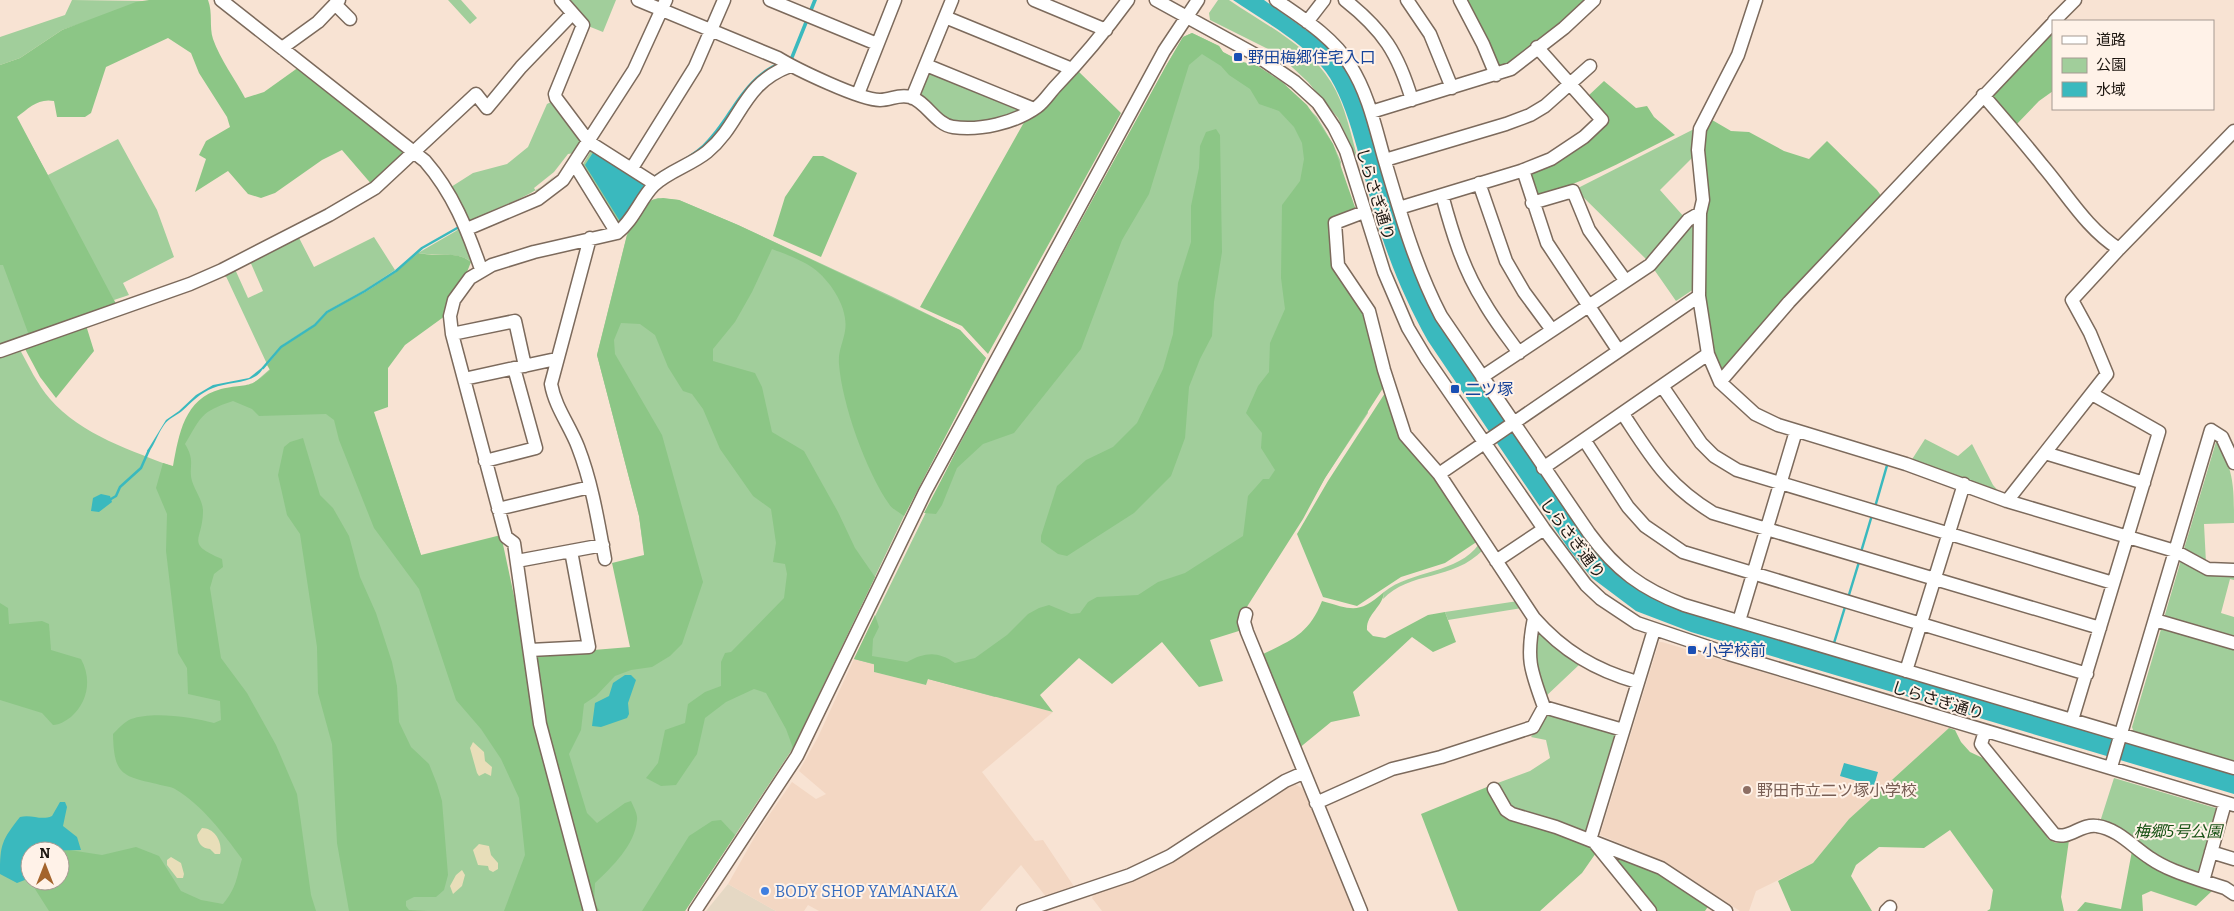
<svg xmlns="http://www.w3.org/2000/svg" width="2234" height="911" font-family="Bitter,'Noto Sans JP',serif">
<style>
.commercial{fill:#e5d8c4}
.built{fill:#f3d7c3}
.green{fill:#a1ce9b;fill-rule:evenodd}
.forest{fill:#8cc686}
.sand{fill:#e8deb9}
.water{fill:#3ab9be}
.lines{fill:none;stroke-linecap:round;stroke-linejoin:round}
.stream{stroke:#3ab9be;stroke-width:2.5}
.minor-casing{stroke:#7c6a5c;stroke-width:15}
.minor{stroke:#fff;stroke-width:12}
.transit-dot{fill:#1a4fb4;stroke:#fff2e8;stroke-width:2}
.education-dot{fill:#8d6e63;stroke:#fff2e8;stroke-width:2}
.shop-dot{fill:#3f7fe0;stroke:#fff2e8;stroke-width:2}
.labels{text-anchor:middle;stroke-width:4;stroke-linejoin:round;paint-order:stroke}
.transit-label{font-size:16px;fill:#164399;stroke:#fff2e8;text-anchor:start}
.street-label{font-size:16px;fill:#1e1711;stroke:#fff2e8}
.education-label{font-size:16px;fill:#785e54;stroke:#fff2e8;text-anchor:start}
.park-label{font-size:16px;font-style:italic;fill:#185214;stroke:#fff2e8}
.shop-label{font-size:16px;fill:#366cbe;stroke:#fff2e8;text-anchor:start}
</style>
<rect width="100%" height="100%" fill="#f8e3d3"/>
<!-- commercial -->
<path class="commercial" d="M 728,884 L 776,911 L 706,911 Z"/>
<!-- built -->
<path class="built" d="M 1659,642 L 1662,642 L 1949,728 L 1849,819 L 1813,863 L 1756,891 L 1749,911 L 1740,911 L 1664,862 L 1600,835 Z
M 854,659 L 874,664 L 874,672 L 926,685 L 928,679 L 1053,712 L 982,772 L 1035,841 L 1043,840 L 1075,888 L 1047,898 L 1021,865 L 980,911 L 819,911 L 808,905 L 804,911 L 776,911 L 728,884 L 758,831 L 792,782 L 816,799 L 826,794 L 799,771 L 818,737 Z
M 1293,783 L 1307,791 L 1356,911 L 1102,911 L 1092,898 L 1095,891 Z"/>
<!-- green -->
<path class="green" d="M 72,0 L 146,1 L 62,30 L 20,58 L 0,65 L 0,37 L 65,15 Z
M 448,0 L 461,0 L 477,18 L 470,24 Z
M 565,0 L 616,0 L 603,32 L 588,26 Z
M 1218,0 L 1229,0 C 1264,24 1308,45 1331,82 C 1346,106 1351,136 1359,163 L 1338,118 L 1308,82 L 1278,54 L 1210,20 L 1209,13 Z
M 1192,33 L 1219,46 L 1223,52 L 1242,62 L 1256,65 L 1282,82 L 1317,117 L 1333,144 L 1341,162 L 1332,220 L 1368,413 L 1325,478 L 1295,530 L 1042,650 L 995,697 L 854,659 L 959,445 L 1166,66 L 1183,37 Z
M 931,71 L 1022,110 L 994,120 L 953,123 L 929,105 L 921,96 L 927,73 Z
M 0,89 L 48,175 L 118,139 L 157,210 L 174,257 L 123,283 L 129,295 L 114,300 L 117,306 L 0,349 Z
M 553,101 L 582,139 L 574,153 L 568,154 L 554,172 L 534,188 L 536,191 L 558,173 L 571,156 C 553,185 527,196 496,209 C 487,213 477,220 467,221 L 451,187 L 473,173 L 507,164 L 528,147 L 547,104 Z
M 1696,128 L 1697,153 L 1660,190 L 1685,218 L 1648,261 L 1578,192 L 1578,188 Z
M 592,149 L 647,185 L 619,225 L 582,166 Z
M 658,198 L 679,200 L 738,225 L 891,296 L 960,330 L 986,358 L 904,516 L 793,748 L 685,911 L 593,911 L 550,652 L 656,648 L 639,516 L 597,355 L 627,235 L 652,200 Z
M 1689,225 L 1696,227 L 1694,289 L 1676,301 L 1653,268 Z
M 461,226 L 471,250 L 471,262 C 458,251 434,256 418,253 L 456,231 Z
M 297,234 L 314,267 L 374,237 L 395,270 L 365,290 L 327,311 L 315,324 L 284,344 L 267,364 L 224,272 L 234,267 L 248,298 L 263,291 L 249,259 Z
M 20,350 C 29,366 37,384 50,399 C 81,435 133,451 176,468 L 190,428 L 201,415 L 240,388 L 253,384 L 270,369 L 369,399 L 421,555 L 586,911 L 0,911 L 0,354 ZM 30,851 L 60,851 L 60,881 L 30,881 Z
M 1925,439 L 1958,456 L 1972,444 L 1993,485 L 2001,494 L 1911,461 Z
M 2216,442 L 2219,442 C 2234,475 2234,486 2234,523 L 2204,524 L 2206,563 L 2184,549 Z
M 1479,544 L 1483,550 C 1453,581 1409,571 1383,599 L 1384,592 C 1411,570 1458,574 1479,544 Z
M 2181,560 L 2234,574 L 2234,580 L 2230,579 L 2221,613 L 2234,617 L 2234,639 L 2164,618 Z
M 1518,601 L 1522,608 L 1448,620 L 1445,612 Z
M 2162,626 L 2234,648 L 2234,762 L 2134,733 L 2132,727 Z
M 1542,633 L 1580,664 L 1544,698 L 1533,659 L 1535,635 Z
M 1548,715 L 1614,733 L 1616,736 L 1589,829 L 1582,833 L 1513,811 L 1495,784 L 1530,771 L 1550,758 L 1546,740 L 1531,737 Z
M 2114,778 L 2219,809 L 2200,876 L 2172,866 L 2100,822 Z"/>
<!-- forest -->
<path class="forest" d="M 149,0 L 208,0 C 213,13 209,26 213,39 C 220,59 235,79 245,98 L 264,92 L 299,67 L 406,153 L 373,186 L 342,150 L 322,160 L 275,193 L 261,198 L 248,194 L 228,171 L 195,192 L 206,159 L 199,155 L 206,141 L 230,127 L 227,117 L 199,73 L 191,53 L 168,38 L 106,67 L 91,113 L 85,117 L 57,117 L 54,101 C 38,98 29,108 17,117 L 117,306 L 30,338 L 3,265 L 0,265 L 0,65 L 20,58 L 62,30 L 136,2 Z
M 1464,0 L 1591,0 L 1513,63 L 1499,69 Z
M 2053,30 L 2053,91 L 2039,101 L 2014,127 L 1992,101 L 1989,92 Z
M 1192,33 L 1219,46 L 1223,52 L 1242,62 L 1256,65 L 1282,82 L 1307,105 L 1333,144 L 1356,210 L 1344,213 L 1333,260 L 1364,311 L 1385,385 L 1325,478 L 1303,519 L 1243,613 L 1242,630 L 1210,640 L 1223,681 L 1199,687 L 1162,642 L 1112,684 L 1079,658 L 1040,695 L 1053,712 L 928,679 L 926,685 L 874,672 L 874,664 L 854,659 L 875,615 L 879,627 L 873,639 L 872,656 L 907,662 C 925,652 938,651 955,663 L 975,658 L 1007,635 L 1028,614 L 1039,608 L 1049,605 L 1071,614 L 1080,613 L 1088,602 L 1097,597 L 1138,595 L 1158,582 L 1185,573 L 1243,536 L 1248,496 L 1263,479 L 1269,479 L 1275,470 L 1261,448 L 1262,433 L 1246,413 L 1258,386 L 1269,372 L 1270,343 L 1285,309 L 1281,278 L 1282,205 L 1300,181 L 1304,159 L 1302,143 L 1294,127 L 1279,111 L 1259,104 L 1250,89 L 1229,75 L 1221,66 L 1202,54 L 1189,65 L 1149,194 L 1122,240 L 1081,349 L 1014,433 L 983,444 L 957,468 L 942,505 L 936,514 L 924,513 L 1001,366 L 1166,66 L 1183,37 Z
M 1077,70 L 1121,113 L 988,354 L 962,326 L 920,307 L 1027,117 Z
M 1604,81 L 1636,108 L 1647,106 L 1654,117 L 1675,135 C 1630,157 1586,183 1538,195 L 1530,176 L 1532,173 L 1608,120 L 1587,97 Z
M 1707,117 L 1731,131 L 1749,132 L 1784,151 L 1809,159 L 1827,141 L 1877,190 L 1882,197 L 1722,377 L 1706,328 L 1701,157 Z
M 1216,129 L 1220,135 L 1222,252 L 1214,302 L 1212,336 L 1200,359 L 1189,387 L 1185,438 L 1171,476 L 1134,513 L 1067,556 L 1058,554 L 1041,542 L 1041,536 L 1057,486 L 1086,460 L 1113,447 L 1137,423 L 1163,369 L 1173,334 L 1178,283 L 1191,242 L 1191,206 L 1199,168 L 1200,146 L 1206,132 Z
M 813,156 L 823,156 L 857,173 L 821,257 L 773,236 L 785,197 Z
M 663,198 L 679,200 L 738,225 L 960,330 L 986,358 L 904,516 C 899,512 892,509 889,504 C 866,471 842,404 839,364 C 838,351 843,343 845,331 C 849,309 831,281 813,268 C 802,260 785,254 772,249 L 752,292 L 735,322 L 713,349 L 713,361 L 755,373 L 762,387 L 772,432 L 804,451 L 838,512 L 855,548 L 875,577 L 793,748 L 786,729 L 766,693 L 754,689 L 726,702 L 705,718 L 697,754 L 676,785 L 661,786 L 646,778 L 658,763 L 665,730 L 685,723 L 688,704 L 705,692 L 721,686 L 721,662 L 725,653 L 731,652 L 784,598 L 787,574 L 785,564 L 773,562 L 776,543 L 771,509 L 753,496 L 720,449 L 703,409 L 692,394 L 683,391 L 668,367 L 655,335 L 640,324 L 621,323 L 614,340 L 615,354 L 662,435 L 703,582 L 682,644 L 670,656 L 652,667 L 631,670 L 615,676 L 596,696 L 584,704 L 581,730 L 569,754 L 587,813 L 597,823 L 625,803 L 631,801 C 633,806 638,814 637,820 C 635,845 612,867 595,883 L 594,903 L 600,911 L 593,911 L 555,770 L 533,655 L 630,647 L 612,563 L 644,555 L 644,552 L 639,516 L 597,355 L 627,235 L 646,205 L 652,200 Z
M 418,253 C 435,257 457,250 471,262 L 465,277 L 445,316 L 405,345 L 388,368 L 388,407 L 374,412 L 421,555 L 501,535 L 526,652 L 586,911 L 504,911 L 525,855 L 519,798 L 501,759 L 481,729 L 456,700 L 419,589 L 374,528 L 339,440 L 334,420 L 326,414 L 259,416 L 252,409 L 233,401 C 200,412 202,416 185,444 C 196,462 188,466 192,481 C 195,491 203,501 203,511 C 203,541 184,543 222,559 L 223,567 L 214,574 L 210,588 L 221,658 L 247,693 L 276,745 L 297,794 L 311,895 L 316,911 L 49,911 L 35,889 L 35,881 L 60,881 L 60,851 L 63,849 L 102,855 L 136,847 L 159,856 L 181,891 L 201,900 L 223,904 C 237,887 236,879 242,859 C 223,833 203,806 175,789 C 170,786 163,786 157,784 C 121,776 114,774 113,734 C 118,729 124,722 131,719 C 152,711 194,717 214,723 L 221,720 L 220,701 L 188,694 L 187,668 L 178,653 L 166,551 L 167,514 L 156,488 L 163,463 L 173,466 C 179,434 184,399 221,389 C 246,383 249,390 270,370 L 267,365 L 282,347 L 316,325 L 329,311 L 367,291 L 396,272 Z
M 85,322 L 94,351 L 56,398 L 40,377 L 24,347 Z
M 1387,390 L 1391,401 L 1478,541 L 1445,563 L 1401,577 L 1357,606 L 1323,597 L 1297,534 L 1328,481 Z
M 303,438 L 320,495 L 333,508 L 349,536 L 360,577 L 376,613 L 392,662 L 397,686 L 399,722 L 411,747 L 429,764 L 437,784 L 442,801 L 448,875 L 444,890 L 436,897 L 414,897 L 406,901 L 406,906 L 409,910 L 427,911 L 349,911 L 337,843 L 332,744 L 318,693 L 317,647 L 300,534 L 287,515 L 278,475 L 284,447 L 290,442 Z
M 1384,592 C 1383,607 1366,614 1367,630 L 1373,636 L 1385,638 L 1428,615 L 1445,612 L 1456,642 L 1433,652 L 1412,637 L 1353,692 L 1360,716 L 1331,722 L 1298,749 L 1261,655 C 1292,640 1309,634 1322,601 C 1353,610 1359,614 1384,592 Z
M 0,603 L 8,608 L 9,624 L 42,621 L 49,624 L 51,650 L 81,659 C 92,679 88,702 71,717 C 65,721 60,725 53,725 L 42,713 L 0,700 Z
M 1949,728 L 1955,730 L 1961,742 L 1970,752 L 1987,760 L 2037,819 L 2048,839 L 2056,843 L 2069,840 L 2061,897 L 2064,911 L 1987,911 L 1990,909 L 1993,890 L 1950,830 L 1924,848 L 1879,847 L 1856,865 L 1851,876 L 1872,911 L 1791,911 L 1778,881 L 1813,863 L 1849,819 Z
M 1487,787 L 1502,813 L 1551,830 L 1598,850 L 1582,873 L 1540,911 L 1458,911 L 1421,814 Z
M 721,820 L 735,835 L 685,911 L 642,911 L 689,836 L 712,821 Z
M 1604,851 L 1658,873 L 1709,905 L 1705,911 L 1651,911 Z
M 2132,851 C 2159,868 2183,882 2213,890 L 2196,906 L 2151,891 L 2142,895 L 2143,911 L 2077,911 L 2085,902 L 2121,909 Z"/>
<!-- sand -->
<path class="sand" d="M 473,742 L 484,752 L 485,761 L 492,767 L 491,776 L 485,773 L 479,776 L 477,773 L 470,748 Z
M 202,828 C 215,828 223,843 220,854 L 215,854 L 210,849 C 202,848 198,844 197,835 Z
M 479,844 L 489,846 L 491,855 L 498,863 L 498,869 L 493,872 L 489,870 L 488,866 L 478,865 L 473,850 Z
M 171,857 L 181,863 L 184,874 L 183,878 L 177,878 L 167,865 L 167,860 Z
M 462,870 L 465,875 L 462,886 L 453,894 L 450,886 L 456,875 Z"/>
<!-- water -->
<path class="water" d="M 813,0 L 817,0 L 792,62 L 789,60 Z
M 1233,0 L 1264,0 L 1323,42 L 1341,61 L 1354,83 L 1364,109 L 1408,257 L 1423,294 L 1442,328 L 1588,543 C 1610,571 1634,590 1667,605 L 2234,775 L 2234,794 L 1691,632 L 1636,611 L 1592,578 L 1568,548 L 1428,341 C 1405,300 1387,257 1374,211 C 1361,169 1351,107 1326,72 C 1305,43 1262,20 1233,0 Z
M 775,64 L 776,67 L 707,145 L 658,177 L 653,176 C 671,164 694,156 708,139 C 731,114 742,80 775,64 Z
M 594,151 L 645,184 L 621,223 L 585,165 Z
M 264,366 C 257,385 229,381 213,388 C 200,393 192,402 182,411 C 176,416 169,418 164,425 C 158,433 155,444 149,452 L 147,451 L 166,420 L 179,411 L 196,395 L 213,385 L 249,378 Z
M 101,494 L 110,496 L 112,502 L 99,512 L 91,511 L 93,498 Z
M 625,675 L 631,675 L 636,680 L 628,703 L 629,714 L 627,718 L 601,727 L 592,726 L 595,703 L 609,696 L 613,683 Z
M 1844,763 L 1878,772 L 1874,786 L 1840,776 Z
M 60,802 L 65,802 L 67,807 L 63,826 L 77,837 L 81,850 L 30,851 L 30,878 L 17,883 L 0,874 C 0,844 2,840 20,817 C 32,814 41,821 52,816 Z"/>
<g class="lines">
<!-- stream -->
<path class="stream" d="M 263,368 L 281,347 L 315,325 L 327,312 L 365,291 L 396,271 L 422,248 L 459,227
M 111,499 L 116,496 L 120,487 L 141,468 L 149,450
M 1875,507 L 1888,462
M 1861,552 L 1872,515
M 1848,598 L 1859,562
M 1834,643 L 1845,607"/>
<defs>
<path id="minor" d="M 221,0 L 425,161 C 453,193 467,229 481,269
M 561,0 L 583,25 L 555,94 L 556,98 L 589,142 L 655,184
M 638,0 L 778,58 C 796,69 860,100 880,100 C 891,100 898,94 910,97 C 926,101 936,125 953,127 C 979,131 1015,123 1037,107 C 1045,101 1050,92 1057,85 C 1083,58 1106,30 1128,0
M 770,0 L 877,44
M 1034,0 L 1106,30
M 1156,0 L 1256,55 L 1295,82 L 1318,103 L 1334,127 L 1346,151 L 1384,272 L 1408,328 L 1426,358 L 1544,529 L 1586,585 L 1601,599 L 1637,623 L 1729,654 L 2234,805
M 1276,0 C 1302,18 1333,37 1350,65 C 1368,93 1375,126 1384,158 C 1400,212 1415,266 1441,316 L 1589,533 C 1616,570 1642,589 1684,605 L 2234,768
M 1345,0 C 1383,30 1398,53 1412,100
M 1407,0 L 1430,34 L 1452,88
M 1460,0 L 1483,44 L 1496,75
M 1756,0 L 1738,55 L 1700,129 L 1698,150 L 1703,200 L 1700,213 L 1699,296 L 1708,354 L 1720,382 L 1755,414 L 1778,425 L 1906,464 L 2007,501 L 2175,551 L 2208,569 L 2234,570
M 335,4 L 350,19
M 945,17 L 1072,69
M 2054,21 L 2075,0
M 1307,22 L 1324,0
M 282,48 L 318,22 L 339,0
M 926,65 L 1034,109
M 858,94 L 895,0
M 1983,95 C 2003,118 2023,141 2042,165 C 2067,194 2086,228 2119,249 L 2234,131
M 912,98 L 952,0
M 1371,112 L 1511,69 L 1564,28 L 1594,0
M 1385,160 L 1506,124 L 1530,115 L 1545,106 L 1590,66
M 575,165 L 617,233
M 632,168 L 695,67 L 724,0
M 1523,170 L 1547,243 L 1618,350
M 1479,183 L 1506,261 L 1524,292 L 1552,330
M 1442,195 C 1452,232 1463,269 1484,302 C 1494,320 1507,336 1519,353
M 1532,203 L 1573,191 L 1589,230 L 1625,280
M 1399,208 L 1521,171 L 1551,159 L 1584,137 L 1602,120 L 1537,47
M 1364,212 L 1335,223 L 1338,265 L 1369,311 L 1384,370 L 1405,435 L 1439,474
M 467,229 L 538,199 L 563,180 L 634,70 L 666,0
M 590,238 L 551,384 C 555,407 570,426 578,447 C 592,483 598,521 605,559
M 452,334 L 515,321 L 525,366
M 0,351 L 190,284 L 222,270 L 329,215 L 375,188 L 476,94 L 487,108 L 521,67 L 572,14
M 1482,377 L 1650,265 L 1688,220 L 1700,213
M 464,379 L 556,359
M 1720,382 L 1789,302 L 2053,23
M 1662,386 L 1701,443 L 1714,456 L 1737,470 L 2113,583
M 1623,414 C 1652,458 1667,485 1713,513 L 2100,628
M 1585,441 L 1628,507 L 1645,526 L 1683,552 L 2087,674
M 2045,453 L 2144,483
M 485,461 L 536,448 L 514,368
M 1543,468 L 1708,354
M 2007,501 L 2107,374 L 2090,333 L 2072,300 L 2119,249
M 498,509 L 590,487
M 517,561 L 603,545
M 1496,561 L 1544,529
M 1246,614 L 1244,622 L 1247,632 L 1361,911
M 2155,620 L 2234,643
M 1739,621 L 1796,431
M 530,650 L 589,647 L 571,551
M 1906,671 L 1964,484
M 1637,682 C 1595,670 1563,651 1534,618 L 1439,474 L 1699,296
M 1544,707 L 1623,730
M 2072,720 L 2159,432 L 2092,394
M 1985,731 L 1981,744 L 1983,747 L 2054,834 C 2068,841 2081,823 2097,826 C 2118,829 2133,847 2150,858 C 2166,869 2185,875 2203,881
M 2111,767 L 2211,430 L 2222,437 L 2234,463
M 1494,789 L 1506,810 L 1512,814 L 1556,827 L 1661,868 L 1726,911
M 1316,803 L 1392,769 L 1441,757 L 1533,727 L 1544,707 C 1530,669 1526,658 1534,618
M 2225,803 L 2203,881 L 2225,888 L 2234,894
M 1590,840 L 1654,630
M 1594,842 L 1650,911
M 2211,852 L 2234,859
M 590,911 L 540,724 L 514,543 L 506,537 L 452,334 L 450,316 L 454,300 L 470,278 L 492,265 L 534,252 L 617,233 C 634,220 640,199 654,185 C 669,171 691,165 707,152 C 742,123 741,84 790,66
M 695,911 L 797,756 L 925,492 L 1164,51 L 1198,0
M 1023,911 L 1130,875 L 1170,856 L 1285,781 L 1303,773
M 1886,911 L 1890,907"/>
</defs>
<!-- minor casing -->
<use href="#minor" class="minor-casing"/>
<!-- minor -->
<use href="#minor" class="minor"/>
</g>
<!-- markers -->
<g class="transit-dot">
<rect x="1233" y="52" width="10" height="10" rx="2.5"/>
<rect x="1450" y="384" width="10" height="10" rx="2.5"/>
<rect x="1687" y="645" width="10" height="10" rx="2.5"/>
</g>
<circle class="education-dot" cx="1747" cy="790" r="5"/>
<circle class="shop-dot" cx="765" cy="891" r="5"/>
<g class="labels">
<!-- transit labels -->
<g class="transit-label">
<text x="1248" y="63">野田梅郷住宅入口</text>
<text x="1465" y="395">二ツ塚</text>
<text x="1702" y="656">小学校前</text>
</g>
<!-- street labels -->
<g class="street-label">
<text transform="translate(1376 194) rotate(73)" y="6">しらさぎ通り</text>
<text transform="translate(1573 538) rotate(53)" y="6">しらさぎ通り</text>
<text transform="translate(1938 700) rotate(17)" y="6">しらさぎ通り</text>
</g>
<!-- education labels -->
<g class="education-label">
<text x="1757" y="796">野田市立二ツ塚小学校</text>
</g>
<!-- park labels -->
<g class="park-label">
<text x="2178" y="837">梅郷5号公園</text>
</g>
<!-- shop labels -->
<g class="shop-label">
<text x="775" y="897">BODY SHOP YAMANAKA</text>
</g>
</g>
<!-- legend -->
<rect x="2052" y="20" width="162" height="90" fill="#fff2e8" stroke="#a59a92"/>
<rect x="2062" y="36" width="25" height="8" fill="#ffffff" stroke="#a59a92"/>
<text x="2096" y="45" font-size="15" fill="#1e1711">道路</text>
<rect x="2062" y="58" width="25" height="15" fill="#a1ce9b" stroke="#a59a92"/>
<text x="2096" y="70" font-size="15" fill="#1e1711">公園</text>
<rect x="2062" y="82" width="25" height="15" fill="#3ab9be" stroke="#a59a92"/>
<text x="2096" y="95" font-size="15" fill="#1e1711">水域</text>
<!-- north arrow -->
<g transform="translate(45 866)"><circle r="24" fill="#fff2e8" stroke="#a59a92"/>
<path d="M0-4L9 19L0 12L-9 19Z" fill="#a4642c"/>
<text y="-8" font-size="14" font-weight="bold" text-anchor="middle" fill="#1e1711">N</text>
</g>
</svg>
